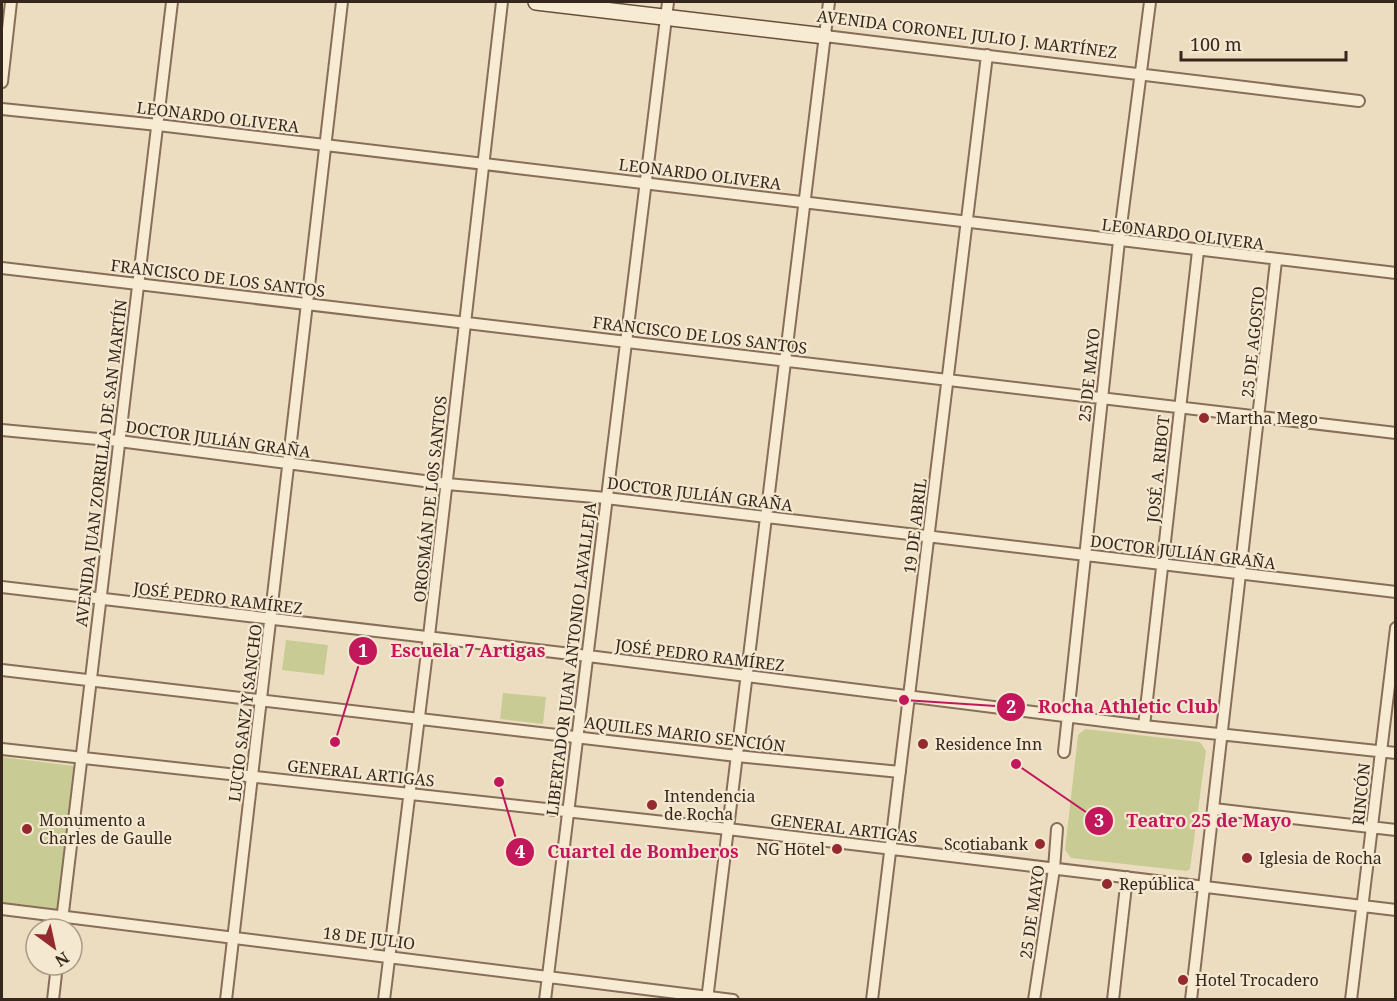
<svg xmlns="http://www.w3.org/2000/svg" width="1397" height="1001" font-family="'Noto Serif',serif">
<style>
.green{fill:#c8cb94}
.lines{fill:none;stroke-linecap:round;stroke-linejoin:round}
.street-casing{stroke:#866e58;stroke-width:14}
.secondary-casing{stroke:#684f3c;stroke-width:18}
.street{stroke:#f8ebd3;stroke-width:10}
.secondary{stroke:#f8ebd3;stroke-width:15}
.poi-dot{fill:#952930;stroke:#f5e8d0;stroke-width:2}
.labels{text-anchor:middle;stroke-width:4.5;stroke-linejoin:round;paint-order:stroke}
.street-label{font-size:16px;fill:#36271d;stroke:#f5e8d0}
.poi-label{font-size:16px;fill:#36271d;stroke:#f5e8d0;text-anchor:start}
.leader{fill:none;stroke:#c2185b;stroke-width:2}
.callout-dot{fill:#c2185b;stroke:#f5e8d0;stroke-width:2}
.mark-label{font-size:18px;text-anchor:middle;font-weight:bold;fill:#fff}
.callout-label{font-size:18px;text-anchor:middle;font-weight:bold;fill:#c2185b;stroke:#f5e8d0;stroke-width:4.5;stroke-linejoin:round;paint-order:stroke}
</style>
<rect width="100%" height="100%" fill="#edddc0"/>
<!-- green -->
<path class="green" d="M 286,640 L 328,645 L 324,675 L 282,670 Z
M 503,693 L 546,697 L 543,724 L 500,719 Z
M 1085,729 L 1200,742 L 1206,751 L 1190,869 L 1187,871 L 1071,858 L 1065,850 L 1078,735 Z
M 2,757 L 74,766 L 58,911 L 2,904 Z"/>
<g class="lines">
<defs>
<path id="street" d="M 825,36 L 1359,101
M 2,82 L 11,2
M 2,109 L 158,125 L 1396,273
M 2,268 L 1396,433
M 2,430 L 119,441 L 447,484 L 606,498 L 1396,592
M 2,587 L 588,656 L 1144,726 L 1396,753
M 2,670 L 737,756 L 900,772
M 1144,726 L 1198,251
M 2,749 L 728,829 L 1396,910
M 1064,752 L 1119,241 L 1150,2
M 1214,809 L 1396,830
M 2,909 L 733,1000
M 61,929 L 172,2
M 53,1000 L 57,965
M 226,1000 L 342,2
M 384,1000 L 429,636 L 502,2
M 545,1000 L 668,2
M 707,1000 L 829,2
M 872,1000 L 987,55
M 1034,1000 L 1054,869 L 1057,829
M 1113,1000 L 1127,877
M 1191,1000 L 1276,261
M 1351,1000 L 1396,628"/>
<path id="secondary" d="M 536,2 L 825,36"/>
</defs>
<!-- street casing -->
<use href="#street" class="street-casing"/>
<!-- secondary casing -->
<use href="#secondary" class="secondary-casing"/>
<!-- street -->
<use href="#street" class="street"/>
<!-- secondary -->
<use href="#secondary" class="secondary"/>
</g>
<!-- markers -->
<g class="poi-dot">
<circle cx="1204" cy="418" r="6"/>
<circle cx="923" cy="744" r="6"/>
<circle cx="652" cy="805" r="6"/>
<circle cx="27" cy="829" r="6"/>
<circle cx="1040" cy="844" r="6"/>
<circle cx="837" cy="849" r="6"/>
<circle cx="1247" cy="858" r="6"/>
<circle cx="1107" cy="884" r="6"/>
<circle cx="1183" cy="980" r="6"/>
</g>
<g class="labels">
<!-- street labels -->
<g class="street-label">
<text transform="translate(967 34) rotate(7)" y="6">AVENIDA CORONEL JULIO J. MARTÍNEZ</text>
<text transform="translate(218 117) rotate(7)" y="6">LEONARDO OLIVERA</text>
<text transform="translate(700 174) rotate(7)" y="6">LEONARDO OLIVERA</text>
<text transform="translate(1183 234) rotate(7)" y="6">LEONARDO OLIVERA</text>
<text transform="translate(218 278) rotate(7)" y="6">FRANCISCO DE LOS SANTOS</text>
<text transform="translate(700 335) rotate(7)" y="6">FRANCISCO DE LOS SANTOS</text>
<text transform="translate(1253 342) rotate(-84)" y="6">25 DE AGOSTO</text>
<text transform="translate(1089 375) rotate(-84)" y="6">25 DE MAYO</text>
<text transform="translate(218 439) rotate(8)" y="6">DOCTOR JULIÁN GRAÑA</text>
<text transform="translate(101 463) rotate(-83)" y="6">AVENIDA JUAN ZORRILLA DE SAN MARTÍN</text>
<text transform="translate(1158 469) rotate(-84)" y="6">JOSÉ A. RIBOT</text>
<text transform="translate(700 494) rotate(7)" y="6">DOCTOR JULIÁN GRAÑA</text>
<text transform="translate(430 499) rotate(-84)" y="6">OROSMÁN DE LOS SANTOS</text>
<text transform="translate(915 526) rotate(-83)" y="6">19 DE ABRIL</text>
<text transform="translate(1183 552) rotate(7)" y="6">DOCTOR JULIÁN GRAÑA</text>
<text transform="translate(218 598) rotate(7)" y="6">JOSÉ PEDRO RAMÍREZ</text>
<text transform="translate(700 655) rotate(7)" y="6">JOSÉ PEDRO RAMÍREZ</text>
<text transform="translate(571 659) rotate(-83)" y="6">LIBERTADOR JUAN ANTONIO LAVALLEJA</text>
<text transform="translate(245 713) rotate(-83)" y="6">LUCIO SANZ Y SANCHO</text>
<text transform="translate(685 734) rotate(7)" y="6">AQUILES MARIO SENCIÓN</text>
<text transform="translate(361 773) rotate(6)" y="6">GENERAL ARTIGAS</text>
<text transform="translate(1361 794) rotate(-84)" y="6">RINCÓN</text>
<text transform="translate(844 828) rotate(7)" y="6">GENERAL ARTIGAS</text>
<text transform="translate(1032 912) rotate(-82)" y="6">25 DE MAYO</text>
<text transform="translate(369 938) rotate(7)" y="6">18 DE JULIO</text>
</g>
<!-- poi labels -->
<g class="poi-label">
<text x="1216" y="424">Martha Mego</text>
<text x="935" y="750">Residence Inn</text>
<text x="664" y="802">Intendencia<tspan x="664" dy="18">de Rocha</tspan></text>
<text x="39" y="826">Monumento a<tspan x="39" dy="18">Charles de Gaulle</tspan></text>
<text x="1028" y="850" text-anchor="end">Scotiabank</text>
<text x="825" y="855" text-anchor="end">NG Hotel</text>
<text x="1259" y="864">Iglesia de Rocha</text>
<text x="1119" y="890">República</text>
<text x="1195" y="986">Hotel Trocadero</text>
</g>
</g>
<!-- callouts -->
<path class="leader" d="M335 742L363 651M904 700L1011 707M1016 764L1099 821M499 782L520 852"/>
<g class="callout-dot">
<circle cx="335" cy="742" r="6"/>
<circle cx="904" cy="700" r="6"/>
<circle cx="1016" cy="764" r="6"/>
<circle cx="499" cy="782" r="6"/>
<circle cx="363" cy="651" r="15"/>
<circle cx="1011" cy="707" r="15"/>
<circle cx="1099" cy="821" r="15"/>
<circle cx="520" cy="852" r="15"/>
</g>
<g class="mark-label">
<text x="363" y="657">1</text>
<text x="1011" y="713">2</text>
<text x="1099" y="827">3</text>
<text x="520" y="858">4</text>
</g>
<g class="callout-label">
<text x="468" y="657">Escuela 7 Artigas</text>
<text x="1128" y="713">Rocha Athletic Club</text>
<text x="1209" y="827">Teatro 25 de Mayo</text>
<text x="643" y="858">Cuartel de Bomberos</text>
</g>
<!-- border -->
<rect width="1397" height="1001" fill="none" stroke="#36271d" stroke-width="6"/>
<!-- north arrow -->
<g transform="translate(54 947) rotate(147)"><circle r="28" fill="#f5e8d0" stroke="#a99b88" stroke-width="1.5"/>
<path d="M0-4.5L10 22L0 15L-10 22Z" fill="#952930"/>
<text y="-9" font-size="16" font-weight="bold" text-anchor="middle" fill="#36271d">N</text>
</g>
<!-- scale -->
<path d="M1181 51v9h165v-9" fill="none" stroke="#36271d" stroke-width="3"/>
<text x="1190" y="51" font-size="18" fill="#36271d" stroke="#f5e8d0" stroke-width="4.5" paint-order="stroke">100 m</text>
</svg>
